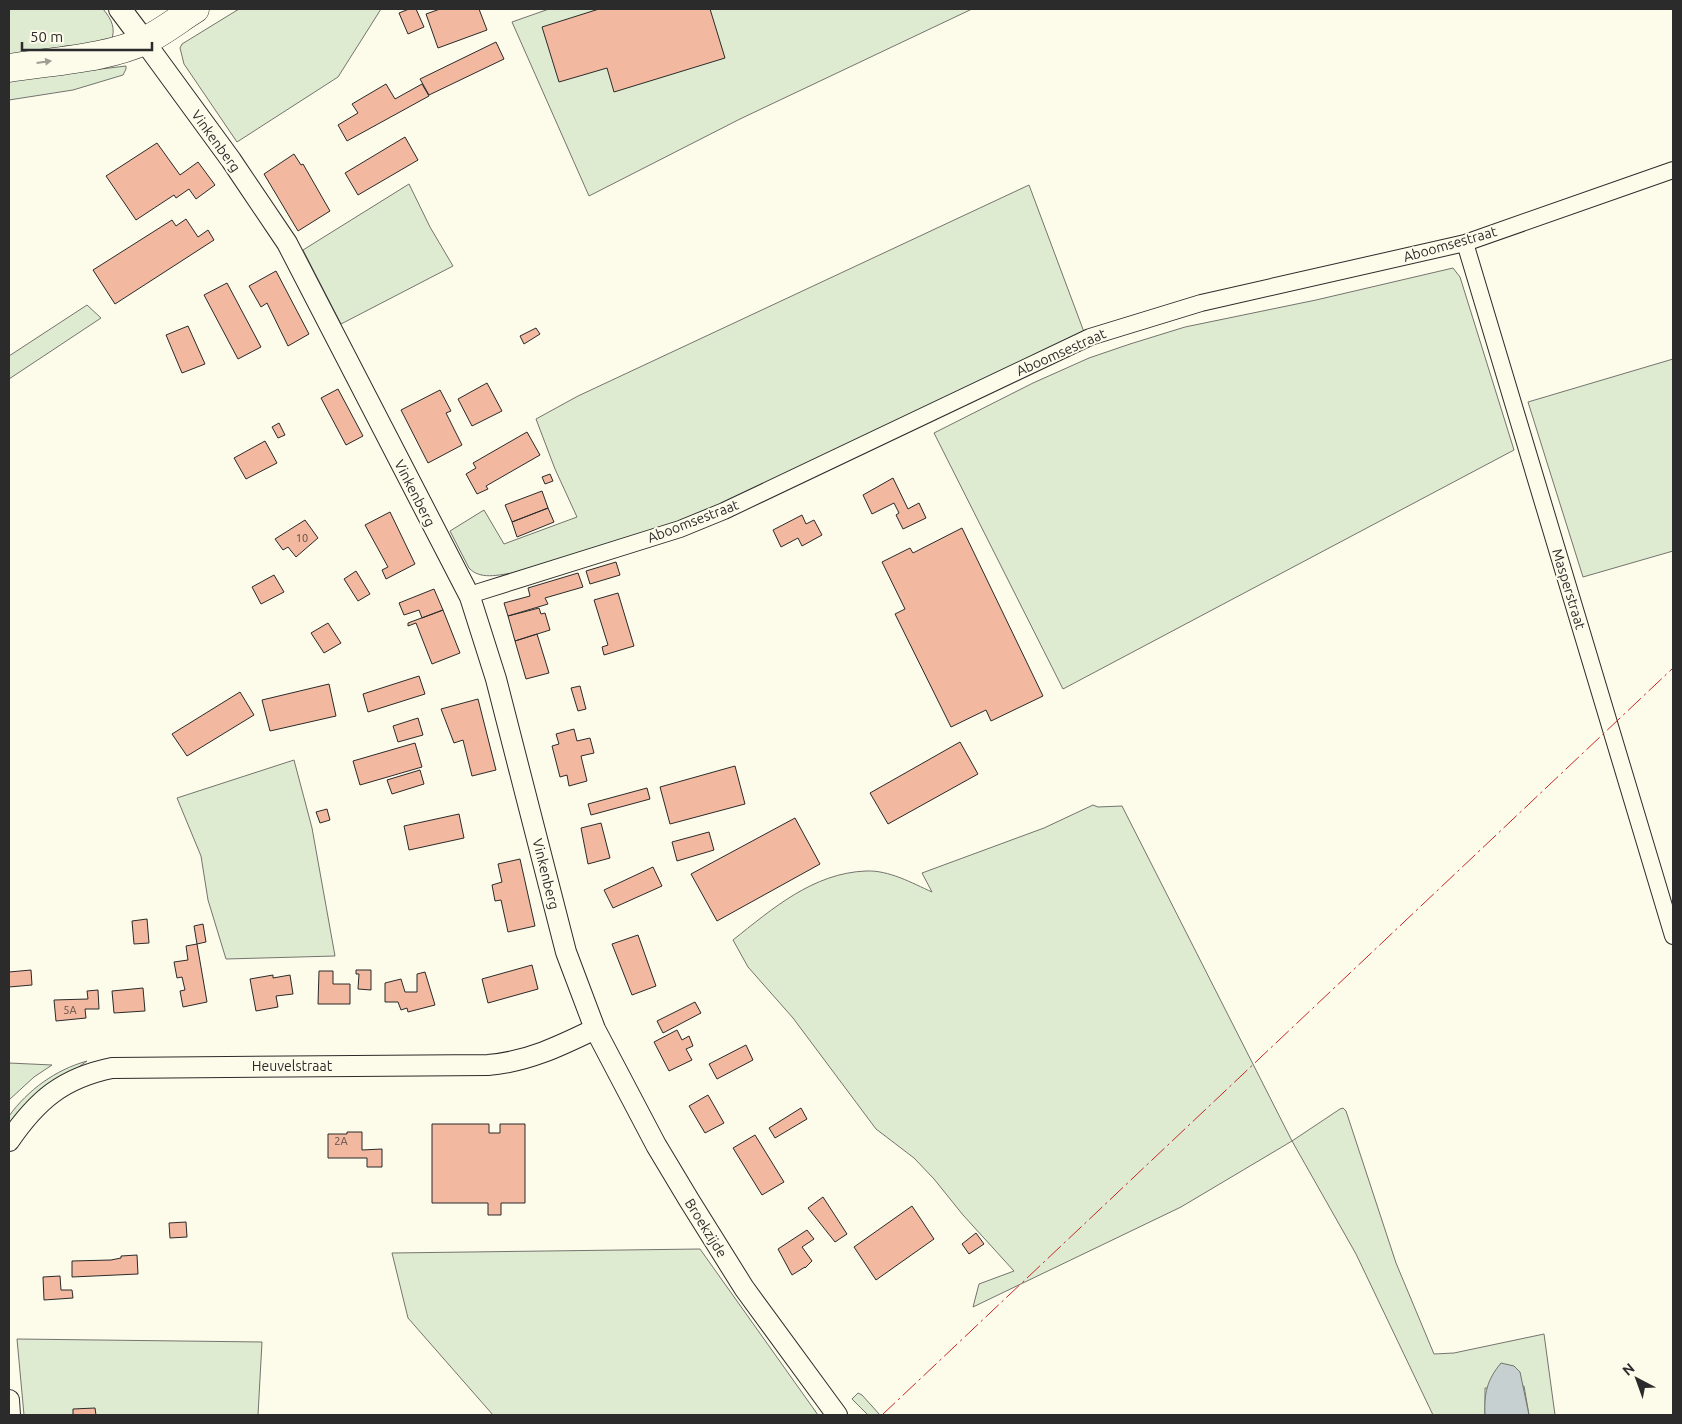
<svg xmlns="http://www.w3.org/2000/svg" width="1682" height="1424" font-family="Ubuntu,sans-serif">
<style>
.green{fill:#deebd1;stroke:#74746e}
.water{fill:#c7d0d0;stroke:#74746e}
.building{fill:#f2b8a0;stroke:#2b2b2b}
.lines{fill:none;stroke-linecap:round;stroke-linejoin:round}
.minor-casing{stroke:#2b2b2b;stroke-width:18}
.tertiary-casing{stroke:#2b2b2b;stroke-width:22}
.secondary-casing{stroke:#2b2b2b;stroke-width:24}
.motorway-casing{stroke:#2b2b2b;stroke-width:29}
.minor{stroke:#fdfbea;stroke-width:16}
.tertiary{stroke:#fdfbea;stroke-width:20}
.secondary{stroke:#fdfbea;stroke-width:22}
.motorway{stroke:#fdfbea;stroke-width:28}
.power{stroke:#c62828;stroke-width:1;stroke-dasharray:18 4 2.5 4;stroke-linecap:butt}
.oneway{fill:#9e9d94}
.labels{text-anchor:middle;stroke-width:4;stroke-linejoin:round;paint-order:stroke}
.number-label{font-size:11px;fill:#5d4e48}
.street-label{font-size:14px;fill:#2b2b2b;stroke:#fdfbea}
</style>
<rect width="100%" height="100%" fill="#fdfbea"/>
<!-- green -->
<path class="green" d="M 9,9 L 103,9 C 112,20 116,28 111,42 L 9,59 Z
M 239,9 L 381,9 L 338,77 L 237,142 L 184,64 L 180,48 L 182,44 Z
M 549,9 L 972,9 L 740,119 L 589,196 L 512,22 Z
M 126,66 L 126,69 L 123,75 L 73,90 L 9,100 L 9,80 Z
M 409,184 L 430,227 L 453,266 L 341,324 L 303,250 Z
M 1029,185 L 1084,332 L 791,473 L 659,531 L 512,573 C 498,575 480,580 469,568 L 450,531 L 484,510 L 504,544 L 577,517 L 555,469 L 536,419 L 578,396 Z
M 1453,268 L 1460,277 L 1514,450 L 1063,689 L 934,433 L 1033,383 L 1089,358 L 1130,344 L 1185,327 L 1316,300 Z
M 87,305 L 101,318 L 9,379 L 9,356 Z
M 1673,359 L 1673,551 L 1583,577 L 1528,402 Z
M 294,760 L 312,828 L 335,956 L 226,959 L 208,900 L 201,856 L 177,798 Z
M 1093,805 L 1098,807 L 1122,806 L 1292,1141 L 1340,1109 L 1343,1108 L 1346,1111 L 1396,1263 L 1434,1354 L 1454,1353 L 1544,1334 L 1555,1415 L 1529,1415 L 1524,1386 L 1485,1388 L 1485,1415 L 1433,1415 L 1356,1254 L 1292,1141 L 1181,1207 L 973,1307 L 979,1284 L 1014,1271 L 963,1215 L 934,1179 L 914,1158 L 876,1129 L 793,1018 L 748,967 L 733,940 C 772,909 813,873 866,871 C 889,870 912,883 932,892 L 922,873 L 1044,828 Z
M 87,1061 L 39,1096 L 9,1130 L 9,1116 C 28,1090 55,1070 87,1061 Z
M 9,1063 L 52,1065 L 34,1077 L 9,1100 Z
M 700,1249 L 818,1415 L 493,1415 L 408,1318 L 392,1253 Z
M 17,1339 L 262,1342 L 258,1415 L 24,1415 Z
M 858,1393 L 862,1395 L 880,1415 L 868,1415 L 852,1399 Z"/>
<!-- water -->
<path class="water" d="M 1501,1363 L 1514,1366 L 1520,1372 L 1529,1415 L 1485,1415 C 1484,1393 1487,1380 1501,1363 Z"/>
<!-- building -->
<path class="building" d="M 409,9 L 416,9 L 424,27 L 408,34 L 399,13 Z
M 440,9 L 479,9 L 487,30 L 438,48 L 426,14 Z
M 599,9 L 710,9 L 725,58 L 614,92 L 607,68 L 559,82 L 542,27 Z
M 496,42 L 504,59 L 429,95 L 420,79 Z
M 386,84 L 395,99 L 422,84 L 429,96 L 347,141 L 338,125 L 358,113 L 352,104 Z
M 405,137 L 418,160 L 358,195 L 345,173 Z
M 157,143 L 180,175 L 198,162 L 215,185 L 196,199 L 189,189 L 176,198 L 174,195 L 136,220 L 106,176 Z
M 294,154 L 301,165 L 303,164 L 330,211 L 298,231 L 264,174 Z
M 186,219 L 198,237 L 208,230 L 214,240 L 115,304 L 93,270 L 172,220 L 176,226 Z
M 276,271 L 309,334 L 288,346 L 267,303 L 261,307 L 249,286 Z
M 227,283 L 261,347 L 238,359 L 204,295 Z
M 188,326 L 205,364 L 182,373 L 166,335 Z
M 536,328 L 540,334 L 524,344 L 520,336 Z
M 487,383 L 502,411 L 472,426 L 458,399 Z
M 338,389 L 363,436 L 346,445 L 321,398 Z
M 440,390 L 451,411 L 446,413 L 462,445 L 428,463 L 401,410 Z
M 279,423 L 285,435 L 278,438 L 272,427 Z
M 527,432 L 540,455 L 486,486 L 488,489 L 477,494 L 466,474 L 476,468 L 473,463 Z
M 265,441 L 277,463 L 246,479 L 234,458 Z
M 550,474 L 553,481 L 545,484 L 542,477 Z
M 893,478 L 908,509 L 919,503 L 926,518 L 903,529 L 896,515 L 899,513 L 894,503 L 872,514 L 863,495 Z
M 542,491 L 548,508 L 512,522 L 505,505 Z
M 548,508 L 554,522 L 517,537 L 512,522 Z
M 390,512 L 415,564 L 386,579 L 382,570 L 388,567 L 365,525 Z
M 802,515 L 806,524 L 814,520 L 822,535 L 802,546 L 798,538 L 781,547 L 773,530 Z
M 305,520 L 318,538 L 296,557 L 288,547 L 283,550 L 275,539 Z
M 962,528 L 1043,696 L 991,721 L 986,710 L 951,727 L 895,614 L 905,609 L 882,562 L 910,548 L 913,553 Z
M 616,562 L 620,575 L 590,584 L 586,571 Z
M 356,571 L 370,594 L 358,601 L 344,579 Z
M 578,573 L 583,587 L 545,598 L 548,604 L 508,616 L 504,603 L 530,596 L 528,588 Z
M 274,575 L 284,592 L 261,604 L 252,587 Z
M 434,589 L 443,610 L 422,618 L 419,610 L 404,615 L 399,603 Z
M 618,593 L 634,646 L 604,655 L 602,647 L 608,645 L 594,600 Z
M 539,608 L 541,614 L 545,613 L 550,630 L 515,641 L 508,616 Z
M 443,610 L 460,653 L 432,664 L 416,623 L 408,626 L 408,623 Z
M 328,623 L 341,643 L 324,653 L 311,633 Z
M 537,634 L 549,673 L 526,679 L 515,641 Z
M 419,676 L 425,694 L 368,712 L 363,694 Z
M 329,684 L 336,716 L 270,731 L 262,700 Z
M 580,686 L 586,709 L 578,711 L 571,688 Z
M 240,692 L 254,715 L 187,756 L 172,734 Z
M 478,699 L 496,770 L 472,776 L 463,740 L 454,743 L 441,709 Z
M 418,718 L 423,735 L 398,742 L 393,726 Z
M 574,729 L 577,741 L 590,738 L 594,753 L 581,756 L 587,781 L 569,786 L 567,775 L 560,777 L 552,746 L 559,744 L 556,734 Z
M 960,742 L 978,774 L 888,824 L 870,793 Z
M 415,743 L 422,767 L 360,785 L 353,761 Z
M 735,766 L 745,804 L 670,824 L 660,787 Z
M 420,770 L 424,784 L 392,794 L 387,780 Z
M 647,788 L 650,799 L 591,815 L 588,804 Z
M 327,809 L 330,820 L 320,823 L 316,812 Z
M 459,814 L 464,838 L 409,850 L 404,826 Z
M 795,818 L 820,864 L 717,921 L 691,874 Z
M 601,823 L 610,858 L 588,864 L 581,828 Z
M 709,832 L 714,850 L 677,861 L 672,842 Z
M 520,859 L 535,926 L 508,932 L 501,900 L 495,901 L 492,885 L 502,882 L 498,864 Z
M 653,867 L 662,886 L 613,908 L 604,890 Z
M 147,919 L 149,943 L 134,944 L 132,921 Z
M 203,924 L 206,942 L 197,944 L 194,926 Z
M 638,935 L 656,986 L 632,995 L 612,944 Z
M 197,944 L 207,1002 L 183,1007 L 180,991 L 185,990 L 182,977 L 177,978 L 174,962 L 188,960 L 186,946 Z
M 532,965 L 538,989 L 488,1003 L 482,979 Z
M 31,970 L 32,985 L 9,987 L 9,972 Z
M 356,970 L 371,970 L 371,990 L 358,989 L 359,974 L 356,974 Z
M 319,971 L 333,971 L 333,984 L 350,984 L 350,1004 L 318,1004 Z
M 425,972 L 435,1005 L 408,1012 L 407,1008 L 401,1010 L 398,1002 L 385,1002 L 385,983 L 401,979 L 405,992 L 417,992 L 417,974 Z
M 273,975 L 273,978 L 290,975 L 293,994 L 276,996 L 278,1007 L 256,1011 L 250,979 Z
M 143,988 L 145,1011 L 114,1013 L 112,991 Z
M 98,990 L 99,1009 L 85,1009 L 86,1018 L 56,1021 L 54,1000 L 88,999 L 87,991 Z
M 695,1002 L 701,1013 L 663,1033 L 657,1021 Z
M 677,1030 L 682,1040 L 689,1036 L 693,1046 L 686,1049 L 692,1060 L 669,1071 L 654,1042 Z
M 746,1045 L 753,1060 L 717,1079 L 709,1064 Z
M 708,1095 L 724,1123 L 705,1133 L 689,1106 Z
M 801,1108 L 807,1119 L 775,1138 L 769,1128 Z
M 432,1124 L 489,1124 L 489,1133 L 500,1133 L 500,1124 L 525,1124 L 525,1203 L 501,1203 L 501,1215 L 488,1215 L 488,1203 L 432,1203 Z
M 347,1132 L 362,1132 L 362,1150 L 382,1149 L 382,1167 L 367,1167 L 367,1158 L 328,1158 L 328,1134 L 347,1134 Z
M 755,1135 L 784,1182 L 762,1195 L 733,1148 Z
M 823,1197 L 847,1234 L 835,1242 L 808,1208 Z
M 912,1206 L 934,1239 L 876,1280 L 854,1247 Z
M 186,1222 L 187,1237 L 170,1238 L 169,1223 Z
M 807,1230 L 814,1239 L 802,1247 L 812,1261 L 805,1268 L 805,1267 L 792,1275 L 778,1249 Z
M 976,1233 L 984,1244 L 969,1254 L 962,1244 Z
M 137,1255 L 138,1274 L 72,1277 L 72,1261 L 111,1260 L 121,1258 L 121,1256 Z
M 60,1276 L 61,1290 L 72,1290 L 73,1298 L 44,1300 L 43,1277 Z
M 95,1408 L 96,1415 L 73,1415 L 73,1409 Z"/>
<g class="lines">
<defs>
<path id="minor" d="M 1465,243 L 1673,936
M 470,597 L 479,592 L 680,529 L 724,511 L 1090,337 L 1201,303 L 1465,243 L 1673,170"/>
<path id="tertiary" d="M 144,41 L 231,160 L 287,243 L 470,597 L 496,679 L 566,952 L 595,1029 L 656,1145 L 689,1200 L 744,1288 L 837,1415
M 9,1141 C 37,1100 63,1078 112,1068 L 488,1065 C 527,1062 560,1046 595,1029
M 9,1400 L 10,1415"/>
<path id="secondary" d="M 120,9 L 144,41"/>
<path id="motorway" d="M 9,68 C 51,61 107,59 146,40 C 163,32 179,19 195,9"/>
</defs>
<!-- minor casing -->
<use href="#minor" class="minor-casing"/>
<!-- tertiary casing -->
<use href="#tertiary" class="tertiary-casing"/>
<!-- secondary casing -->
<use href="#secondary" class="secondary-casing"/>
<!-- motorway casing -->
<use href="#motorway" class="motorway-casing"/>
<!-- minor -->
<use href="#minor" class="minor"/>
<!-- tertiary -->
<use href="#tertiary" class="tertiary"/>
<!-- secondary -->
<use href="#secondary" class="secondary"/>
<!-- motorway -->
<use href="#motorway" class="motorway"/>
<!-- power -->
<path class="power" d="M 882,1415 L 1673,668"/>
</g>
<!-- one-way arrows -->
<defs><path id="oneway-solid" d="M-6-.8H1V-3.2L6.5 0L1 3.2V.8H-6Z" transform="scale(1.25)"/></defs>
<use class="oneway" href="#oneway-solid" transform="translate(44 62) rotate(-8)"/>
<g class="labels">
<!-- number labels -->
<g class="number-label">
<text x="302" y="542">10</text>
<text x="70" y="1014">5A</text>
<text x="341" y="1145">2A</text>
</g>
<!-- street labels -->
<g class="street-label">
<text transform="translate(216 141) rotate(54)" y="5">Vinkenberg</text>
<text transform="translate(1450 244) rotate(-16)" y="5">Aboomsestraat</text>
<text transform="translate(1061 352) rotate(-24)" y="5">Aboomsestraat</text>
<text transform="translate(415 493) rotate(63)" y="5">Vinkenberg</text>
<text transform="translate(693 521) rotate(-21)" y="5">Aboomsestraat</text>
<text transform="translate(1569 589) rotate(73)" y="5">Masperstraat</text>
<text transform="translate(546 874) rotate(76)" y="5">Vinkenberg</text>
<text x="292" y="1071">Heuvelstraat</text>
<text transform="translate(706 1228) rotate(58)" y="5">Broekzijde</text>
</g>
</g>
<!-- border -->
<rect width="1682" height="1424" fill="none" stroke="#2b2b2b" stroke-width="20"/>
<!-- north arrow -->
<g transform="translate(1637 1379) rotate(319)" stroke="#fdfbea" stroke-width="4" paint-order="stroke">
<path d="M0-4L9 19L0 12L-9 19Z" fill="#2b2b2b"/>
<text y="-8" font-size="14" font-weight="bold" text-anchor="middle" fill="#2b2b2b">N</text>
</g>
<!-- scale -->
<path d="M22 42v8h130v-8" fill="none" stroke="#2b2b2b" stroke-width="2.5"/>
<text x="30" y="42" font-size="15" fill="#2b2b2b" stroke="#fdfbea" stroke-width="4" paint-order="stroke">50 m</text>
</svg>
